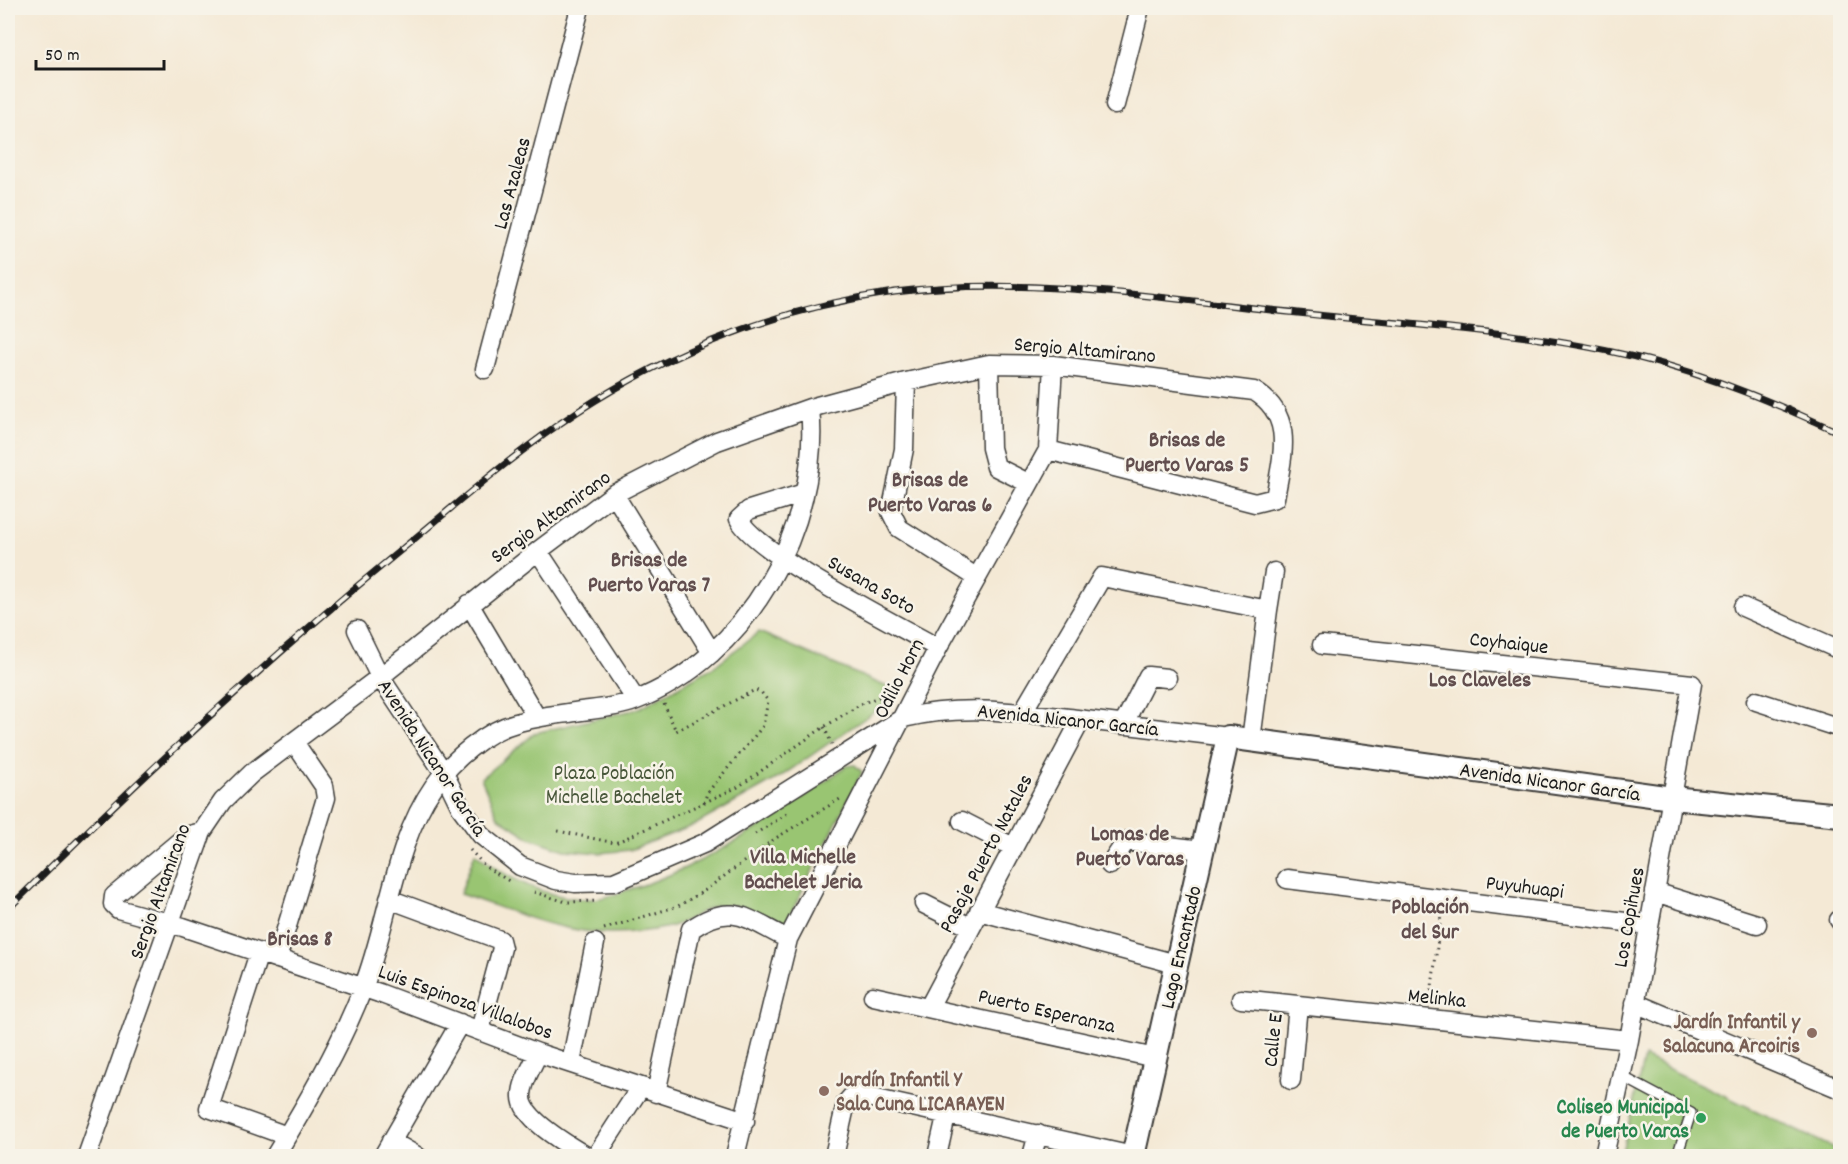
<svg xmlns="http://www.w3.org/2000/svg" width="1848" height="1164" font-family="Dekko,sans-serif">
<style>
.green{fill:#99c572;stroke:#5a7047;stroke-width:1.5}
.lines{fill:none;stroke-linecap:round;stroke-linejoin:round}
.service-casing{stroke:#3c3b38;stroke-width:12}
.minor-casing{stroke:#3c3b38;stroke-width:21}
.tertiary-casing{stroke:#3c3b38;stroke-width:26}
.path{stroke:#3c3b38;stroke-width:3;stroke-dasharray:1.5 4.5;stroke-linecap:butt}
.service{stroke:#fff;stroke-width:9}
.minor{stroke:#fff;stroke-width:18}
.tertiary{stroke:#fff;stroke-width:22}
.rail-casing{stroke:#1c1c1c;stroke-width:7}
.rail{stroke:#f7f3e8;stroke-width:4.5;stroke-dasharray:14;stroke-linecap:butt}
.education-dot{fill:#8d6e63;stroke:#f7f3e8;stroke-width:2}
.leisure-dot{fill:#2e9e5b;stroke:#f7f3e8;stroke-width:2}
.labels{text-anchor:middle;stroke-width:5;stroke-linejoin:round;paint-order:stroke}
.street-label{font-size:21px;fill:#1c1c1c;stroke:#f7f3e8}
.park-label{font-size:21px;fill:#48573a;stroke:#f7f3e8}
.education-label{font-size:21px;font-weight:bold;fill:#785e54;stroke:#f7f3e8;text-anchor:end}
.leisure-label{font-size:21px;font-weight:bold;fill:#27864d;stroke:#f7f3e8;text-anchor:end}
.neighbourhood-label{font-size:22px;font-weight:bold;fill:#624e4e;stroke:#f7f3e8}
</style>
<rect width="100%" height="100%" fill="#f7f3e8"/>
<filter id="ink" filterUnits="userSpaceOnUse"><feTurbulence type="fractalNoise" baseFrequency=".0167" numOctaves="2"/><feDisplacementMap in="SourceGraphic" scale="12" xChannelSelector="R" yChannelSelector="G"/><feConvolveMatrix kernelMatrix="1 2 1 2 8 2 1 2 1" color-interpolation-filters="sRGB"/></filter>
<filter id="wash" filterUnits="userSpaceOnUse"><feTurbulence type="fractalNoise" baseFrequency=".008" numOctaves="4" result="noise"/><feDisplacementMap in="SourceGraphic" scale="24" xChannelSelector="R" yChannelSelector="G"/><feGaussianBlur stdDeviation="1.35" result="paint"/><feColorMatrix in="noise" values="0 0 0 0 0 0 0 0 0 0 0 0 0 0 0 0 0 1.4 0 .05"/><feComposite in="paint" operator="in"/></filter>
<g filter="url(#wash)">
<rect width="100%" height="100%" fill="#f4e9d5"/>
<!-- green -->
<path class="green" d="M 759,632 L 892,689 L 894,698 L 780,777 L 695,825 L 630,850 L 600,853 L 565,850 L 530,838 L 498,817 L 481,778 L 535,733 L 638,709 L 713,667 Z
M 855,765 L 862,772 L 784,927 C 770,920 754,909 738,906 C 708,900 699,917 675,925 C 659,931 628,933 611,933 C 558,933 509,910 460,894 L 475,853 C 508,879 549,900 592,899 C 604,899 617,894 628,890 C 707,866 780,816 846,766 Z
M 1644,1057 L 1840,1151 L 1840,1156 L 1621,1156 Z"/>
</g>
<g filter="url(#ink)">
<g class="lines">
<defs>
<path id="service" d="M 1622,1072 L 1627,1079 L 1691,1113 L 1677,1156"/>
<path id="minor" d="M 1115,105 L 1140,8
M 989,364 L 991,448 L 996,467 L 1028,483
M 485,369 L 580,8
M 906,382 L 904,449 L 891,512 L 899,528 L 976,577
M 1048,450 L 1053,365
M 804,493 L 749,510 L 739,519 C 754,552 899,626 938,648
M 614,494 L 712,653
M 538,551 L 636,700
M 469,604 L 537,718
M 1743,607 L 1840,650
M 1268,610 L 1274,572
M 357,630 L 380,677 L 444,773 L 461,808 L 481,835 L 520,866 L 556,880 L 575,883 L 614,882 L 705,843 L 903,718 C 963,704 1017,712 1077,719 C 1127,725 1177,731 1228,737
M 1322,645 L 1692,684 L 1629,1040 L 1604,1156
M 1756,701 L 1840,728
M 1022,713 L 1102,577 L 1268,610 L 1251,740
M 1123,725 L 1148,676 L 1167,678
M 962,821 L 1013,847
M 202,832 L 186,836 L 114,896 L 113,904 L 118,909 L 183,927 L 379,993 L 538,1053 L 745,1121
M 1110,865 L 1126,841 L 1202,850
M 1287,879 L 1649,925
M 1655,892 L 1757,924
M 389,899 L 500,940 L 502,948 L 480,1030
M 924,904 L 970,927
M 979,911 L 1176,964
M 1839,920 L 1840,921
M 259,953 L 209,1108 L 287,1136
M 277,959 L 326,798 L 324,786 L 294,742
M 873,996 L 1155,1058
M 1241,999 L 1629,1040
M 1635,1003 L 1840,1089
M 929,1007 L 1081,720
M 538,1053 C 533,1066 521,1083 522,1097 C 522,1119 568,1145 586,1156
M 571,1063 L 595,943
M 1291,1080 L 1298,1005
M 656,1093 L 691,929 C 733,900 748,920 788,939
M 391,1141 L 417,1156
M 87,1156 L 202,832 L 223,801 L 252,773 L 380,677 L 538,551 L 614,494 L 717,441 L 810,408 L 906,382 L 989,364 L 1053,365 L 1254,391 C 1296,416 1282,457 1275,498 L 1255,503 L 1048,450 L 938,648 L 788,939 L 735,1156
M 275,1156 C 307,1103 340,1047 363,988 C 389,923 393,845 434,786 C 452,760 486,731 516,723 C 535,717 555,715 575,712 C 595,709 615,708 634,701 C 747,658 822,526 810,408
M 383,1156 L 460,1023
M 596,1156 L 640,1088
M 834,1156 L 846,1103 L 854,1094 L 1133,1156
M 937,1156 L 947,1112
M 1032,1156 L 1038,1134"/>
<path id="tertiary" d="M 1133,1156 L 1228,737 L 1672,798 L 1840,815"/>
</defs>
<!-- service casing -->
<use href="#service" class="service-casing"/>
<!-- minor casing -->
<use href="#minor" class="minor-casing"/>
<!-- tertiary casing -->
<use href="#tertiary" class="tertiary-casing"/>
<!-- path -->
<path class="path" d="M 664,704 L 676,731 L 755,690 L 761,692 L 768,701 L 763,726 L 707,793 L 704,803
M 824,727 L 832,744
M 558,831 L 615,843 L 738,787 L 824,727 L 861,704 L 896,690
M 755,834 L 790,812
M 470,850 L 486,867 L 509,881
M 534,892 L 566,902 L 598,901
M 604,929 L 678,906 L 704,891 L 776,838 L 840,799
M 1430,1003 L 1441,915"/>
<!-- service -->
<use href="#service" class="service"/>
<!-- minor -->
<use href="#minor" class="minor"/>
<!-- tertiary -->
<use href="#tertiary" class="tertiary"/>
<defs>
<path id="rail" d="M 8,909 C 131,787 256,669 390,559 C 451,509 511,455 577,412 C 672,350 782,307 895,292 C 1029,275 1164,299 1298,313 C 1414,326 1533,331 1647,360 C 1714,377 1777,404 1840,433"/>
</defs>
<!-- rail casing -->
<use href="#rail" class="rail-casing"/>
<!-- rail -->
<use href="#rail" class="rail"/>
</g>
</g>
<!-- markers -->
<g class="education-dot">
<circle cx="1812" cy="1033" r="6"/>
<circle cx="824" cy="1091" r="6"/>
</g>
<circle class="leisure-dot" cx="1701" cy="1118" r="6"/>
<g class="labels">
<!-- street labels -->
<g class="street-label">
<text transform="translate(511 183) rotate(-75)" y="7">Las Azaleas</text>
<text transform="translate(1085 349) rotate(5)" y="7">Sergio Altamirano</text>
<text transform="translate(550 516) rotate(-36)" y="7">Sergio Altamirano</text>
<text transform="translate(872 584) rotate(30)" y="7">Susana Soto</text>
<text transform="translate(1509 642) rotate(6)" y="7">Coyhaique</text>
<text transform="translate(898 678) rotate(-63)" y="7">Odilio Horn</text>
<text transform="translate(1068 719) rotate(6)" y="7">Avenida Nicanor García</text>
<text transform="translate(433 757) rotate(57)" y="7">Avenida Nicanor García</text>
<text transform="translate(1550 781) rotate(8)" y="7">Avenida Nicanor García</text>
<text transform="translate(985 853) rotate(-62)" y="7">Pasaje Puerto Natales</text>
<text transform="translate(1525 886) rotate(7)" y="7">Puyuhuapi</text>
<text transform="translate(159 891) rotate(-70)" y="7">Sergio Altamirano</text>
<text transform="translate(1628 917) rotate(-80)" y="7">Los Copihues</text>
<text transform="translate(1180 947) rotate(-77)" y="7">Lago Encantado</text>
<text transform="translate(1437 997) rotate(6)" y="7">Melinka</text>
<text transform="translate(466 1001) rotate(20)" y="7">Luis Espinoza Villalobos</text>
<text transform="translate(1047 1010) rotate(13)" y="7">Puerto Esperanza</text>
<text transform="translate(1272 1040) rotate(-84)" y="7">Calle E</text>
</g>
<!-- park labels -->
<g class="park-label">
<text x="614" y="779">Plaza Población<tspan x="614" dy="24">Michelle Bachelet</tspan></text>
</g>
<!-- education labels -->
<g class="education-label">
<text x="1800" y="1028">Jardín Infantil y<tspan x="1800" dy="24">Salacuna Arcoiris</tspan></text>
<text x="836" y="1086" text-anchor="start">Jardín Infantil Y<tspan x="836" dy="24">Sala Cuna LICARAYEN</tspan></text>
</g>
<!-- leisure labels -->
<g class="leisure-label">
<text x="1689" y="1113">Coliseo Municipal<tspan x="1689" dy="24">de Puerto Varas</tspan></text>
</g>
<!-- neighbourhood labels -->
<g class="neighbourhood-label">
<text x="1187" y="446">Brisas de<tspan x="1187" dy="25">Puerto Varas 5</tspan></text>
<text x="930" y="486">Brisas de<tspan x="930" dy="25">Puerto Varas 6</tspan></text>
<text x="649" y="566">Brisas de<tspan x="649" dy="25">Puerto Varas 7</tspan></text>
<text x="1480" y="686">Los Claveles</text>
<text x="1130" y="840">Lomas de<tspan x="1130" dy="25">Puerto Varas</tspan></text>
<text x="803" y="863">Villa Michelle<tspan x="803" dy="25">Bachelet Jeria</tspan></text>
<text x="1430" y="913">Población<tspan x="1430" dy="25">del Sur</tspan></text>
<text x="300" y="945">Brisas 8</text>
</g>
</g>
<!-- margin -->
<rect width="1848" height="1164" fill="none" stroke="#f7f3e8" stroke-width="30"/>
<!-- scale -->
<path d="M36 60v9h128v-9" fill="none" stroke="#1c1c1c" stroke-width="3"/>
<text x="45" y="60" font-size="18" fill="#1c1c1c" stroke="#f7f3e8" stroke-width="4.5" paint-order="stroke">50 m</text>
</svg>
